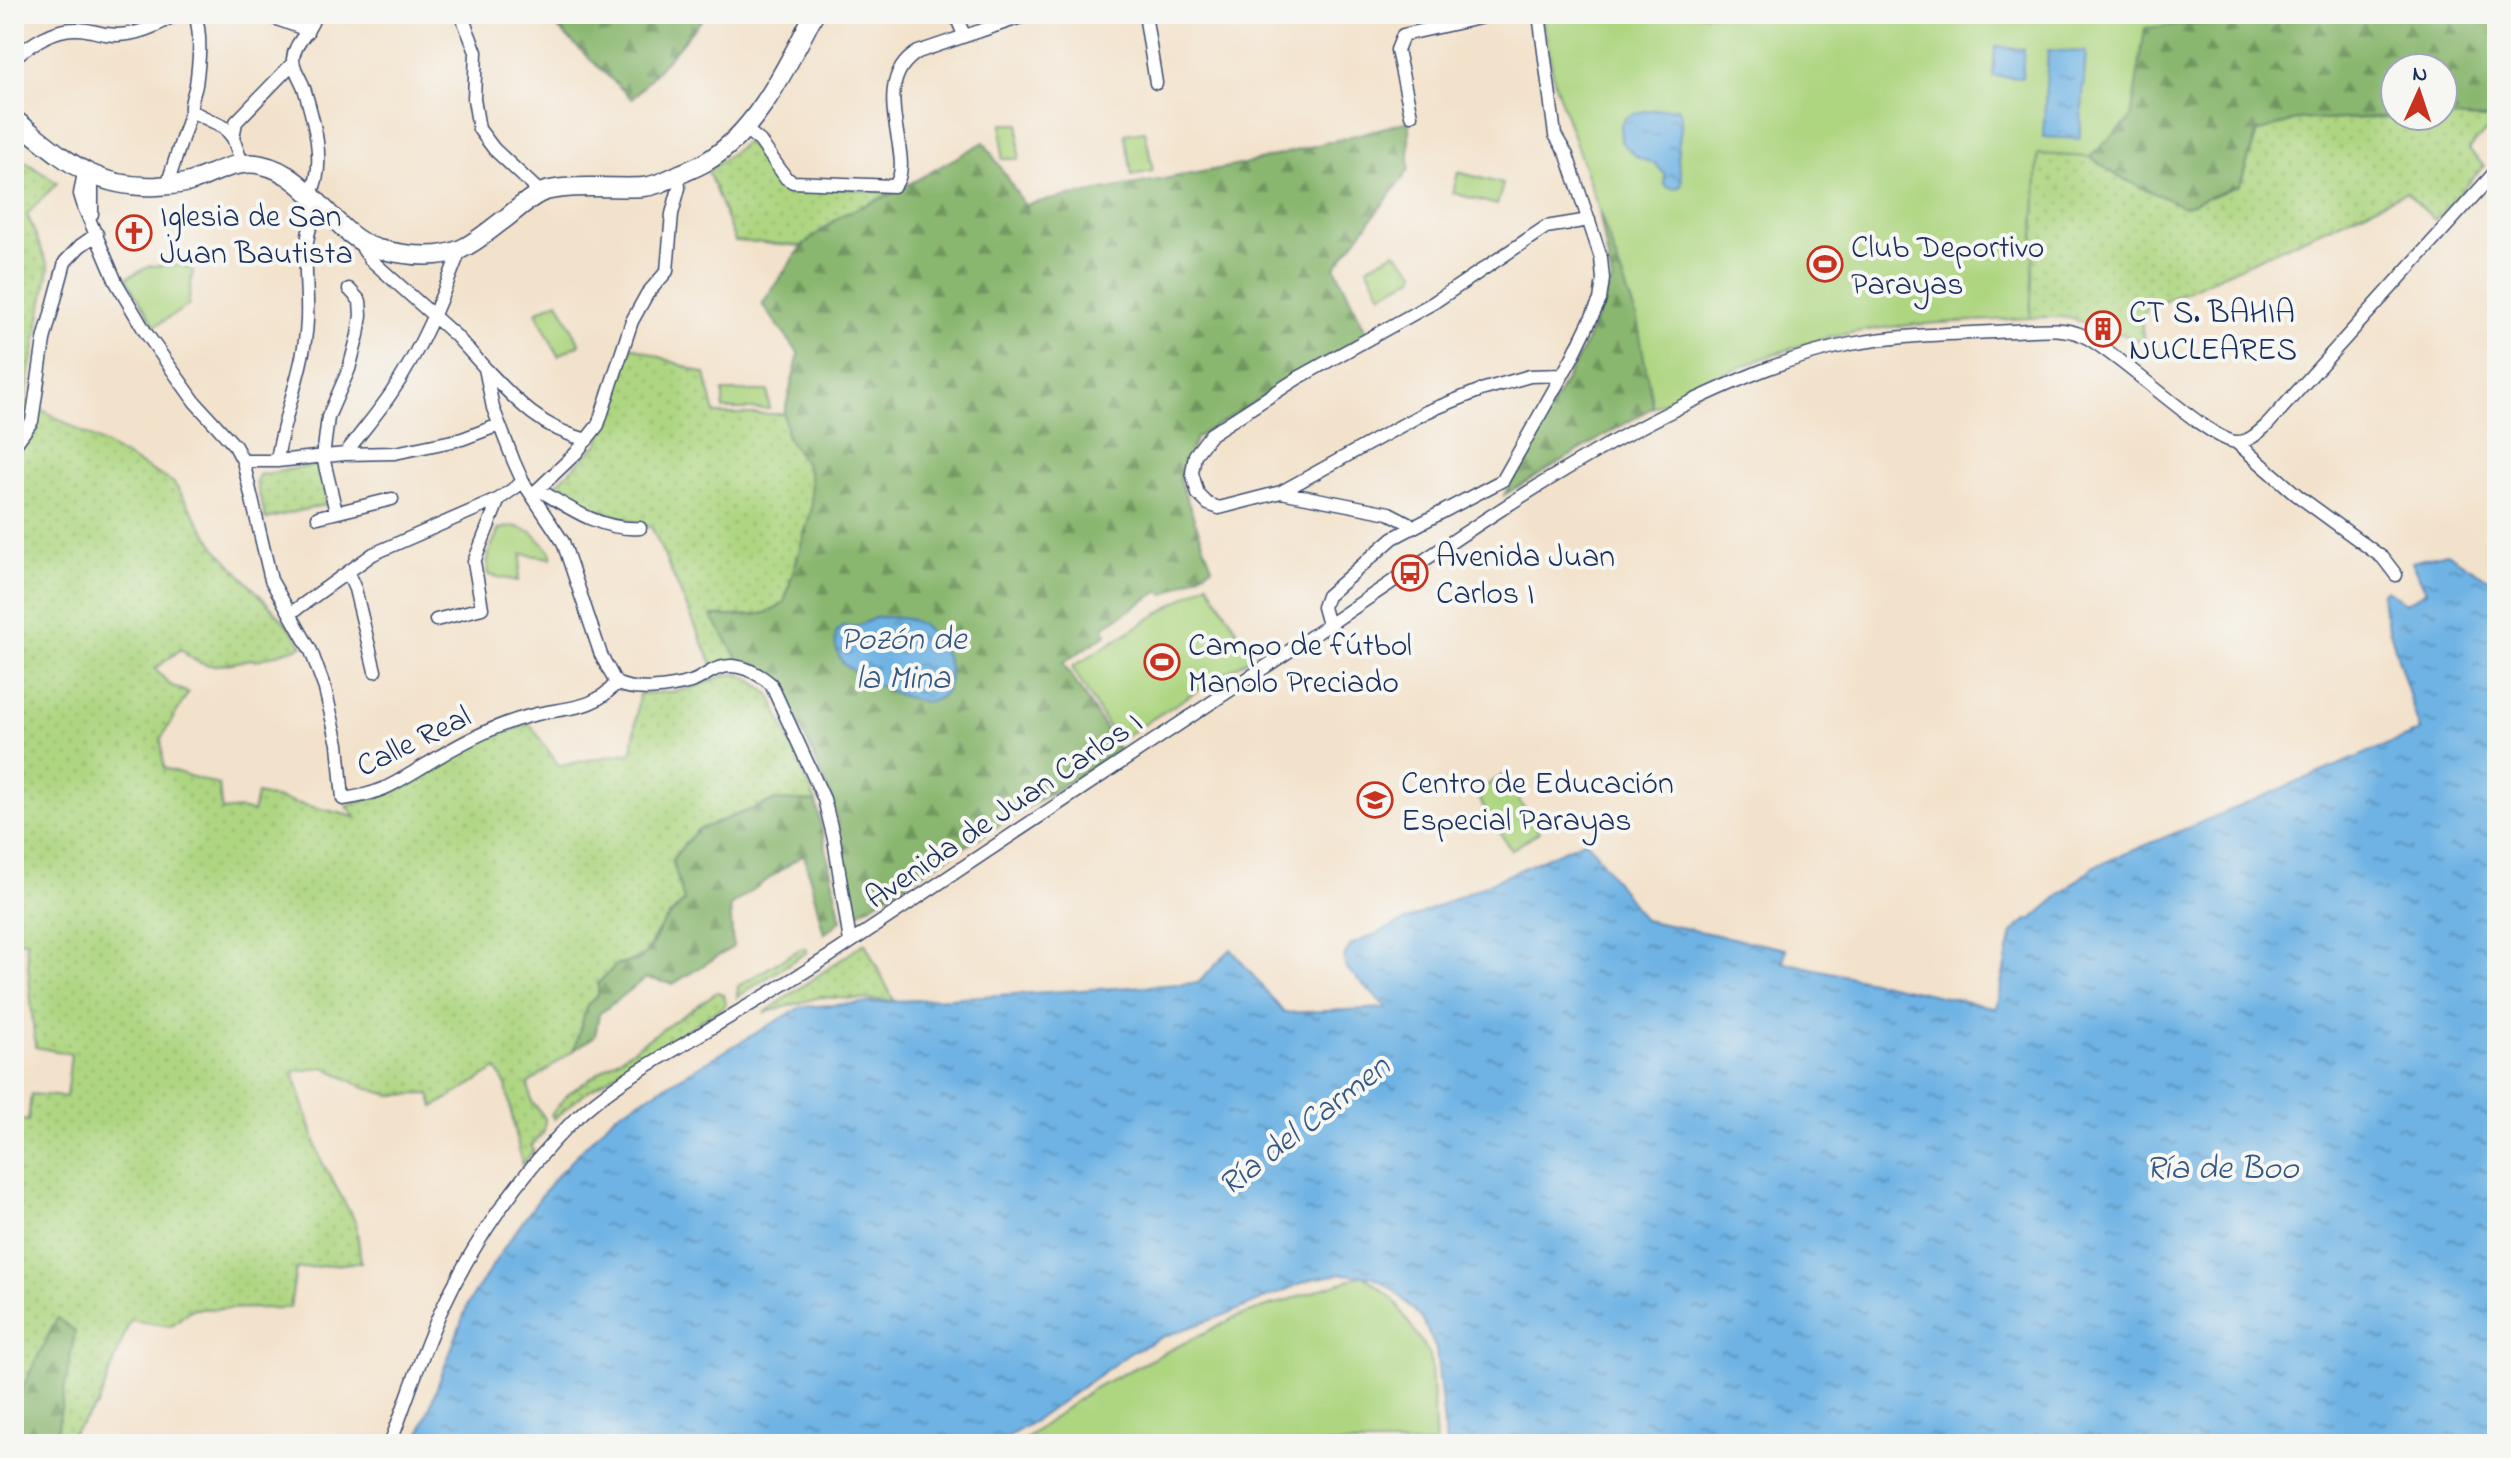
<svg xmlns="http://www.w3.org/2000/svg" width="2511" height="1458" font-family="'Indie Flower',sans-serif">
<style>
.grass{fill:url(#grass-dots);stroke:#648270;stroke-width:2}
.forest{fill:url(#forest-firs);stroke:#527366;stroke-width:2}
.green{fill:#aed681;stroke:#648270;stroke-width:2}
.water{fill:url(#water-ripples);stroke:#4471a1;stroke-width:2}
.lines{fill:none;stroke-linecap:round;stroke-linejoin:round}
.street-casing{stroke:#3b4a6e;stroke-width:15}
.secondary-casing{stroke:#3b4a6e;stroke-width:21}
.street{stroke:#fff;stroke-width:12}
.secondary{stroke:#fff;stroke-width:18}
.labels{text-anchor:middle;stroke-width:8;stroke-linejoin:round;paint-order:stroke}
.poi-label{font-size:32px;fill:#1b2f5e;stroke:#f6f6f2;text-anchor:start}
.street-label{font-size:32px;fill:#1b2f5e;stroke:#f6f6f2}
.water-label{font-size:34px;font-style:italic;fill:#345786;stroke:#f6f6f2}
</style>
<defs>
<pattern id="grass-dots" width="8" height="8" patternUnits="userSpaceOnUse" patternTransform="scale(2)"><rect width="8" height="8" fill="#aed681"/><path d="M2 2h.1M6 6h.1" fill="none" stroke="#95b872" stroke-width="1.8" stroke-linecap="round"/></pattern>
<pattern id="forest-firs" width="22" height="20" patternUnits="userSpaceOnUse" patternTransform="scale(2)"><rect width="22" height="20" fill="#8ab76f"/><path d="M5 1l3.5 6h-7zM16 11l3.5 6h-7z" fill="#70955e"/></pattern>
<pattern id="water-ripples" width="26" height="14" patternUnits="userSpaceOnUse" patternTransform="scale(2)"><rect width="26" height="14" fill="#6eb3e4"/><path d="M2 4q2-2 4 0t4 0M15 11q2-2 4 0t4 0" fill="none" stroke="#5a92bc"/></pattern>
</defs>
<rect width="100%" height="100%" fill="#f6f6f2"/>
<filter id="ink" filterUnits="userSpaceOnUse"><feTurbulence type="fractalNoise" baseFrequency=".0125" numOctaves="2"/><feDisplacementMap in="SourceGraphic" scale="16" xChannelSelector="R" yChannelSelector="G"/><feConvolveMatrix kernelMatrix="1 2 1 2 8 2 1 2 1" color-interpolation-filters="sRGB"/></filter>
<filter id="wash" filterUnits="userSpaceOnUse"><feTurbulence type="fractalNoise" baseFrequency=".006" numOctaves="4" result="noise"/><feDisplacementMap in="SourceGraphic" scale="32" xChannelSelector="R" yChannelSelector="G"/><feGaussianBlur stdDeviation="1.8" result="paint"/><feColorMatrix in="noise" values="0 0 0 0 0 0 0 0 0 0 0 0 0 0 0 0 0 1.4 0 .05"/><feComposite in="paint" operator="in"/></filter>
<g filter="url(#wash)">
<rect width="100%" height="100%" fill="#f3e2cb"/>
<!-- grass -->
<path class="grass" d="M 2497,112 L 2497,121 L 2468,149 L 2484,166 L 2435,220 L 2406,192 L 2147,309 C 2139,321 2141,330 2146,343 L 2102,327 L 2099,330 C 2073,315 2060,316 2030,318 L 2038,153 L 2090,157 L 2119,177 L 2240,185 L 2257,132 L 2303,118 L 2324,120 L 2423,116 L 2486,119 Z
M 746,142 L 785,184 L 893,193 L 842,215 L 802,246 L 735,241 L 708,171 Z
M 14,154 L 57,183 L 27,214 L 49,268 L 25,400 L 174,483 L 216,548 L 292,630 L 303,646 L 255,661 L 252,659 C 223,664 203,674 181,649 L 155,669 L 170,685 L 188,693 L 161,739 L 164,768 L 219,785 L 222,811 L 240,809 L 253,812 L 257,794 L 356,817 L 347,806 L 399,790 L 479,741 L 530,724 L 559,766 L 632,752 L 639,694 C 656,693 673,693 690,688 C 731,677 731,660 770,695 L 816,802 L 776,800 L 697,830 L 672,859 L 684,901 C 677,909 668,916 662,925 C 642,952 656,956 616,965 L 598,995 L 587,1006 L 574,1050 L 528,1084 L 532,1102 L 545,1118 L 544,1132 L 531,1146 L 534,1150 L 522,1165 L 506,1086 L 497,1069 L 434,1107 L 430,1094 L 389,1095 L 361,1086 L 325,1067 L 293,1072 L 321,1160 L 356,1223 L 361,1262 L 296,1269 L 290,1308 L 192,1309 L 171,1326 L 130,1320 L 98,1405 L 63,1444 L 14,1444 L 14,1118 L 28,1121 L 31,1094 L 66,1097 L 71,1054 L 35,1047 L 26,941 L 14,940 Z
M 631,346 L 705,374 L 715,414 L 784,414 L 787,437 L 806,465 L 810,476 L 812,508 L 784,603 C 765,620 736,615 712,616 L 739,660 L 713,666 L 652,528 L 548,492 L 599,443 Z
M 317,465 L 328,504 L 266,519 L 256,482 L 259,475 Z
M 865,943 L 894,1001 L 820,997 L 764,1013 Z
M 800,949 L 806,949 L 807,952 L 737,997 L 738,986 Z
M 717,992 L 724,994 L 726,1005 L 582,1095 L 554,1119 L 551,1114 L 569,1093 Z"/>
<!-- forest -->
<path class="forest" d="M 543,14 L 707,14 L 632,99 Z
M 2305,14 L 2497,14 L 2497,112 L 2486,119 L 2423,116 L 2443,116 L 2443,68 L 2395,68 L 2396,116 L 2324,120 L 2303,118 L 2257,132 L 2240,185 L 2184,207 L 2119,177 L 2090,157 L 2131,118 L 2145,27 Z
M 1409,121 L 1409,170 L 1335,267 L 1367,333 L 1196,438 L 1179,478 L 1212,567 L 1164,595 L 1160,591 L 1103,627 L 1107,634 L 1063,663 L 1119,750 L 857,914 L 834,807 L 811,749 L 774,678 L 757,665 L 739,660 L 711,616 C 736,615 765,620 784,603 L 812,508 L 810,476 L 806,465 L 787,437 L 784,414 L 799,354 L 762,304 L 802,246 L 842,215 L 893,193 L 984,142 L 1027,209 L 1027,204 L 1240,165 Z
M 1599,211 L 1637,319 L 1653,407 L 1504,495 L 1584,346 L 1612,281 Z
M 776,800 L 816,802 L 841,920 L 824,934 L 804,854 L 730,906 L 733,947 L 673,984 L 646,978 L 599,1014 L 595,1036 L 574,1050 L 587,1005 L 598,995 L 598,983 L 616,965 L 639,960 L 651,947 L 661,926 L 684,901 L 672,859 L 697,830 Z
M 57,1318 L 75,1331 L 58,1426 L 51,1444 L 14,1444 L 14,1394 L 16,1401 Z"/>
<!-- green -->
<path class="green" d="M 1562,14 L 2305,14 L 2145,28 L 2131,118 L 2090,157 L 2038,154 L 2030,318 C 1967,322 1903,322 1841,335 C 1775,349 1713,378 1653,407 L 1637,319 L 1555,84 L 1543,21 Z
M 1002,124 L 1019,124 L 1019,159 L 1002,159 Z
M 1145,131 L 1153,171 L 1132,175 L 1125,134 Z
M 1458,172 L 1503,184 L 1497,205 L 1453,193 Z
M 1395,252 L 1416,272 L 1414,277 L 1381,294 L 1367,267 Z
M 185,265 L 186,268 L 193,270 L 188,306 L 155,326 L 126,278 L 150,266 Z
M 558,301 L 580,344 L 558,356 L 536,312 Z
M 723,391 L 768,391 L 769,409 L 723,409 Z
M 514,526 L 532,532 L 551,552 L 551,558 L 522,554 L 518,581 L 488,575 C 486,554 491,548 499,529 Z
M 1208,583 L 1253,656 L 1117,741 L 1072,667 Z
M 1503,775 L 1539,832 L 1511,850 L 1475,793 Z
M 1364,1275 L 1393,1299 L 1430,1355 L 1436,1444 L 1018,1444 L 1092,1389 L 1234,1318 Z"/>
<!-- water -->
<path class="water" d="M 1995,47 L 2024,49 L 2022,78 L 1993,76 Z
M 2048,50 L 2086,52 L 2080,139 L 2043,137 Z
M 1678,108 C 1686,122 1676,144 1678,160 C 1679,171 1684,176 1681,186 C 1674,189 1670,190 1664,184 L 1665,174 L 1656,165 L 1637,157 L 1621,142 C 1621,136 1620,127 1622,122 C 1628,110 1666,108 1678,108 Z
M 2447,553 L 2490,580 L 2497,574 L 2497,1444 L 1446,1444 L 1436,1349 L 1422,1319 L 1394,1290 L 1372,1276 L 1341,1274 L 1312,1279 L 1230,1313 L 1162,1337 L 1130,1353 L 1033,1422 L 995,1444 L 416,1444 L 468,1304 L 503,1249 L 552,1181 L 615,1115 L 801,1007 L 1198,983 L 1231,949 L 1284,1013 L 1387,1008 L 1345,967 L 1344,956 L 1351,945 L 1586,840 L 1644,920 L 1786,949 L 1783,962 L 1996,1008 L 2012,933 L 2028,919 L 2032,919 L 2093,867 L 2420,731 L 2382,605 L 2382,592 L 2386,590 L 2406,603 L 2426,591 L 2412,562 Z
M 877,617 C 909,617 922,618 940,645 C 952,662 957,695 930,701 C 913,705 850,675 841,660 C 836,651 834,640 837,630 L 844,625 L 855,627 Z"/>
</g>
<g filter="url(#ink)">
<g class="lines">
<defs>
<path id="street" d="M 263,14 L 299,27 L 307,33
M 461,14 L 476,52 L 474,99 L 479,129 L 494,149 L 541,193
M 955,14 L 964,35
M 1145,14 L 1156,83
M 14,57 C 32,44 52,29 75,29 C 86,28 96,33 106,34 C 130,38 156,27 176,14
M 191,111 L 224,127 L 233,138
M 1411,115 L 1397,50 L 1403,35 L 1497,14
M 744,128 L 760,141 L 786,178 L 793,182 L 894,186 C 919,161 864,84 918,52 L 1027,15
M 242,163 L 233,138 L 236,122 L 293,63
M 84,172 L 80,194 L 84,207 L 116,282 L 146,333 L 195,402 L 235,446 L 243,461 L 271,580 L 311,651 L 325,689 L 338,744 L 343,799 C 382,794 395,783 427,764 C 459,744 496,724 533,715 C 565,707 594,711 616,683
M 88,175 L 92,185 L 92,214
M 167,185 L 191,111 C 190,101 194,95 196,85 C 199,62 202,37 195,14
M 311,193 C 327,164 313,118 304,88 C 301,79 293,69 293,59 C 294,42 312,31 315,14
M 364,244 L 363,249 L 370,259 L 456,336 L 485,368 L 493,408 L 514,462 L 523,482 L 563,542 L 601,655 L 616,683
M 487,370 C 518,403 543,429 587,440
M 1562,375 L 1530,376 L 1481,390 L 1426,412 L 1281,492 L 1219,508 L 1208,504 L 1198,494 L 1192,473 L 1195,455 L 1211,434 L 1298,378 L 1433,303 L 1546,227 L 1589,220
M 2236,442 L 2297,495 L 2383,558 L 2396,575
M 14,446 L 32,421 L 44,340 L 65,262 L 80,246 L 97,234
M 345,454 C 360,434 376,415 390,395 C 421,350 441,300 460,250
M 243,461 L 277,461 L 345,454 L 395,453 L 462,439 L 499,425
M 277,461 C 283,414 305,368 307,320 C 309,282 297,237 321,205
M 538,489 C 569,508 602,531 640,528
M 1281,492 L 1389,513 L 1414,526
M 532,495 L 576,453 L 598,425 L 632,321 L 647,294 L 667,271 L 672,214 L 679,188 L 678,175
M 336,512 L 323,457 L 328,417 L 349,369 L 358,335 L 361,315 L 360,301 L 349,289
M 318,517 L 392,499
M 348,573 L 355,589 L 375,671
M 291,613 L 373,554 L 499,499 L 523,482
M 436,620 L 482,608 L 474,562 L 499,499
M 1328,625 L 1323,607 L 1327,596 L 1393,538 L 1503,480 L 1572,358 L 1600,300 L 1603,279 L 1601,258 L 1567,155 L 1555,135 L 1539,14
M 616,683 C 636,693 669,688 691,682 C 701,679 709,671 719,668 C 737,661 758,673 771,684 L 824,799 L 834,839 L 850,942
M 390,1444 C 407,1400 421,1355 440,1313 C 471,1245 521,1173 573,1121 C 605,1090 641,1069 679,1047 C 732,1015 787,984 839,950 C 1001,841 1165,734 1327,626 C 1444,547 1559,465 1686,404 C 1739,379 1794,355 1851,344 C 1905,334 1960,334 2014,331 C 2037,330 2063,326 2084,336 C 2119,353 2210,442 2237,442 C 2249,442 2258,433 2267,425 L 2497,170"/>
<path id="secondary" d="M 14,119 C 63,157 91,189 157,186 C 169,185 182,185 193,181 C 215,173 238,159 262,165 C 311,175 334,237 378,249 C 403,255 437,260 461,249 C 477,242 492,228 506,218 C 516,210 528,199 540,193 C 563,183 616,189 643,187 C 657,186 669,179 682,173 C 689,170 697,167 704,163 C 756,134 788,64 814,14"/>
</defs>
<!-- street casing -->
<use href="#street" class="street-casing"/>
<!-- secondary casing -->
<use href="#secondary" class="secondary-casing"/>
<!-- street -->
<use href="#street" class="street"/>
<!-- secondary -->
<use href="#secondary" class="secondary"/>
</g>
</g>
<!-- icons -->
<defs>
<symbol id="church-ring" viewBox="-11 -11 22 22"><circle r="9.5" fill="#f6f6f2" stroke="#c8321e" stroke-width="1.5"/><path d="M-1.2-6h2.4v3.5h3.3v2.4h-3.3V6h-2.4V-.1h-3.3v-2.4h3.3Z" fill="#c8321e"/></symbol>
<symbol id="stadium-ring" viewBox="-11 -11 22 22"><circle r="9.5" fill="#f6f6f2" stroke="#c8321e" stroke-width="1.5"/><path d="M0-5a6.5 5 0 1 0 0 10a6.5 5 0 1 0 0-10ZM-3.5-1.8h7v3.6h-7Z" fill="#c8321e"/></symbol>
<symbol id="building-ring" viewBox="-11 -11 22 22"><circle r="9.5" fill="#f6f6f2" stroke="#c8321e" stroke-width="1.5"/><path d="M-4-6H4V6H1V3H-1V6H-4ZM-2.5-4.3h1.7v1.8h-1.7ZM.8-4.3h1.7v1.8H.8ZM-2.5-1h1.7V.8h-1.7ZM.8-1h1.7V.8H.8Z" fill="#c8321e"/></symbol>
<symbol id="bus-ring" viewBox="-11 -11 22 22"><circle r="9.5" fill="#f6f6f2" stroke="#c8321e" stroke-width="1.5"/><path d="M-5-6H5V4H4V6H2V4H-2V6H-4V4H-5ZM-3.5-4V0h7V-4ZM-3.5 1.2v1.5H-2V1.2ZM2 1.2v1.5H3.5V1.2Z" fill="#c8321e"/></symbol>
<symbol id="school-ring" viewBox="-11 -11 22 22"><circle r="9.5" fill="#f6f6f2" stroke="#c8321e" stroke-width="1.5"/><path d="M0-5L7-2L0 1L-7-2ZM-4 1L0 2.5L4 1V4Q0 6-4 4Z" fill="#c8321e"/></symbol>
</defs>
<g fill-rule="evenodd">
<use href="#church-ring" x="114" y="213" width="40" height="40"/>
<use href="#stadium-ring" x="1805" y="244" width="40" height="40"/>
<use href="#building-ring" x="2083" y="309" width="40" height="40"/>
<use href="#bus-ring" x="1390" y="553" width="40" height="40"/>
<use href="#stadium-ring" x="1142" y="642" width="40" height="40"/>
<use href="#school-ring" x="1355" y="780" width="40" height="40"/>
</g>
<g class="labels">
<!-- poi labels -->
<g class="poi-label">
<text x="160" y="226">Iglesia de San<tspan x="160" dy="37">Juan Bautista</tspan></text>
<text x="1851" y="257">Club Deportivo<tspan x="1851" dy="37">Parayas</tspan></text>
<text x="2129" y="322">CT S. BAHIA<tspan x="2129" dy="37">NUCLEARES</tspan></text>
<text x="1436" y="566">Avenida Juan<tspan x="1436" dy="37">Carlos I</tspan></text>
<text x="1188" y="655">Campo de fútbol<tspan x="1188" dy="37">Manolo Preciado</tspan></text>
<text x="1401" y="793">Centro de Educación<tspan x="1401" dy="37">Especial Parayas</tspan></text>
</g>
<!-- street labels -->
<g class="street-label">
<text transform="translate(413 740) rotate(-26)" y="11">Calle Real</text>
<text transform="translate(1003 809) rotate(-34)" y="11">Avenida de Juan Carlos I</text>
</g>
<!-- water labels -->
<g class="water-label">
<text x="903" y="649">Pozón de<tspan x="903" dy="39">la Mina</tspan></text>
<text transform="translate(1303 1124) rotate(-38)" y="12">Ría del Carmen</text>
<text x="2222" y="1178">Ría de Boo</text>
</g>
</g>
<!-- margin -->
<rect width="2511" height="1458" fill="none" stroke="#f6f6f2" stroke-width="48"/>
<!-- north arrow -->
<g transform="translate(2419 92) rotate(3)"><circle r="38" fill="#f6f6f2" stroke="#9ea6b7" stroke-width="2"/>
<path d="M0-6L14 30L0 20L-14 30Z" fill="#c8321e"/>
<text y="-12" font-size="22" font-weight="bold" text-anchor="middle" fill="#1b2f5e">N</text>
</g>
</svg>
